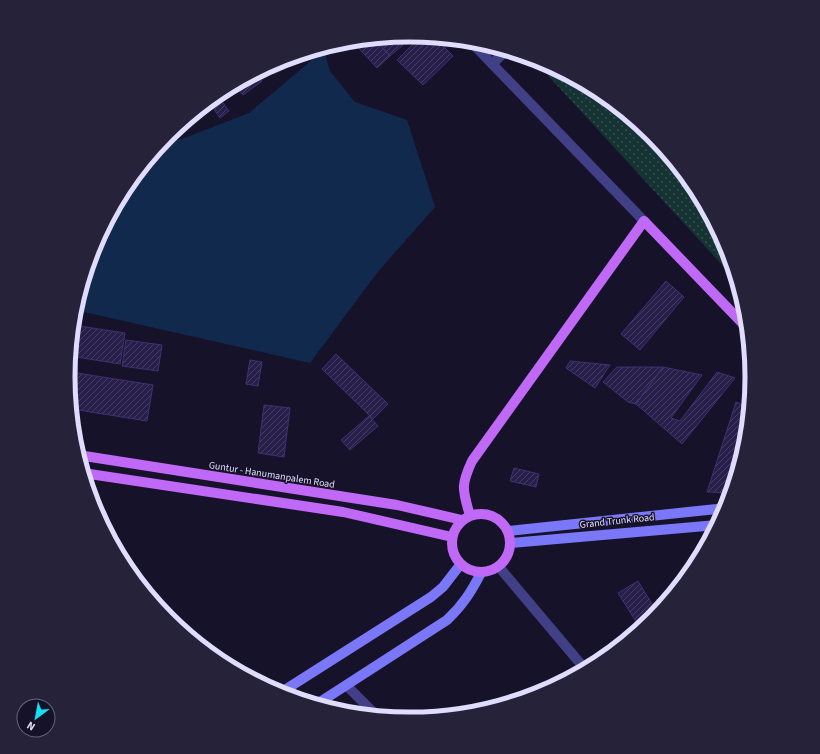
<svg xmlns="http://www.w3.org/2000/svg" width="820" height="754" font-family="'Source Sans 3',sans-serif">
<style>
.park{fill:url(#park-dots)}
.water{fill:#12294e}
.building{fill:url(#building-hatch);stroke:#3e3274}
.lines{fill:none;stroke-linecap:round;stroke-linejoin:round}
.minor{stroke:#414086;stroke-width:10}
.secondary{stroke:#7a78f8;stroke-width:10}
.primary{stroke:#c069f7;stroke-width:10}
.labels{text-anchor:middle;stroke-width:3;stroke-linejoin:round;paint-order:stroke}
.street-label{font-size:10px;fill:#e0dcfd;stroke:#161229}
.rim{fill:none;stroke:#e0dcfd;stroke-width:5}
</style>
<defs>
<pattern id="park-dots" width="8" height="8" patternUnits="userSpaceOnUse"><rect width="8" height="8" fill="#153332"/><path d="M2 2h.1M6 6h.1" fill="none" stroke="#375051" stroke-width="1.8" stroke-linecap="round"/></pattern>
<pattern id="building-hatch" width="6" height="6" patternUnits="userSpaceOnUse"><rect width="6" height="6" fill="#271f49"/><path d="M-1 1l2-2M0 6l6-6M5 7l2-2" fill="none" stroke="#463f64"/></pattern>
</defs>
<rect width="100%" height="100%" fill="#161229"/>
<!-- park -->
<path class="park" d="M 532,58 L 541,61 L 600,93 L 652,135 L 694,187 L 726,246 L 736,280 Z"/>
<!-- water -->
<path class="water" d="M 324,50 L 330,71 L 355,102 L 407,120 L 435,207 L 377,273 L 310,363 L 75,310 L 94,246 L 126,187 L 160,145 L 187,137 L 249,113 Z"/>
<!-- building -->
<path class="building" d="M 410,35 L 417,36 L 408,44 L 400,36 Z
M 395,36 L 403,45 L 390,56 L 375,38 Z
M 421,36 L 434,37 L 453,56 L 423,85 L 397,60 Z
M 374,39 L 390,56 L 377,68 L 352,41 Z
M 298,55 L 299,57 L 280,69 L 276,63 Z
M 256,73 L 262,81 L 243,95 L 235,85 Z
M 217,95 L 229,111 L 220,118 L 209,102 Z
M 666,281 L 684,297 L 640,350 L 621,334 Z
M 73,325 L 125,333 L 120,364 L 70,356 Z
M 126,340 L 162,345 L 158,371 L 122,366 Z
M 336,354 L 388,404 L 373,419 L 322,369 Z
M 250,360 L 262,362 L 258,386 L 246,384 Z
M 570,361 L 610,365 L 595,388 L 566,368 Z
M 617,367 L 663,367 L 636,404 L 628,402 L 603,382 Z
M 663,367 L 702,375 L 671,418 L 680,421 L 717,372 L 735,378 L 682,444 L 636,404 Z
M 77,373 L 153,385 L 147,421 L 72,409 Z
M 736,402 L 749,407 L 745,444 L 730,493 L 707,492 Z
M 264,405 L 290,408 L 284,457 L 258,453 Z
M 369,416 L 378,426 L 350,450 L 341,440 Z
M 514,468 L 539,474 L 536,487 L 510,481 Z
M 638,581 L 657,612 L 652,619 L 640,628 L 618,593 Z
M 670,593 L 671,595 L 661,608 L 656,600 Z"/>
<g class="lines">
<!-- minor -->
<path class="minor" d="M 470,41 L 644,221
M 492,64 L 506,51
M 499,567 L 585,669
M 347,686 L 377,716"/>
<!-- secondary -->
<path class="secondary" d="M 508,531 L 726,508
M 511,543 L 717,525
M 280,693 L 431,597 L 443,587 L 460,565
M 317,704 L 447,620 C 463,605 471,592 481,573"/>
<!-- primary -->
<path class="primary" d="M 78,455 L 397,505 L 462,520
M 83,473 L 343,512 L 452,537
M452 543a29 29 0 1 1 58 0a29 29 0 1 1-58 0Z
M 470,516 C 463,490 460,487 472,461 L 644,221 L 747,328"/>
</g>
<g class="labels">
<!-- street labels -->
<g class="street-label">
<text transform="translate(272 474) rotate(9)" y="4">Guntur - Hanumanpalem Road</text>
<text transform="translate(617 520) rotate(-6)" y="4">Grand Trunk Road</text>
</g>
</g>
<!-- crop -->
<path d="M0 0H820V754H0ZM75 377a335 335 0 1 1 670 0a335 335 0 1 1-670 0Z" fill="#26223a" fill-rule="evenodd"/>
<path class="rim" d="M75 377a335 335 0 1 1 670 0a335 335 0 1 1-670 0Z"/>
<!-- north arrow -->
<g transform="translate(36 718) rotate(212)"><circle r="19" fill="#161229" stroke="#67637e"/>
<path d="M0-3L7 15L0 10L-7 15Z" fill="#12e0f3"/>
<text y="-6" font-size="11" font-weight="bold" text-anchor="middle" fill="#e0dcfd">N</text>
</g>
</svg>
